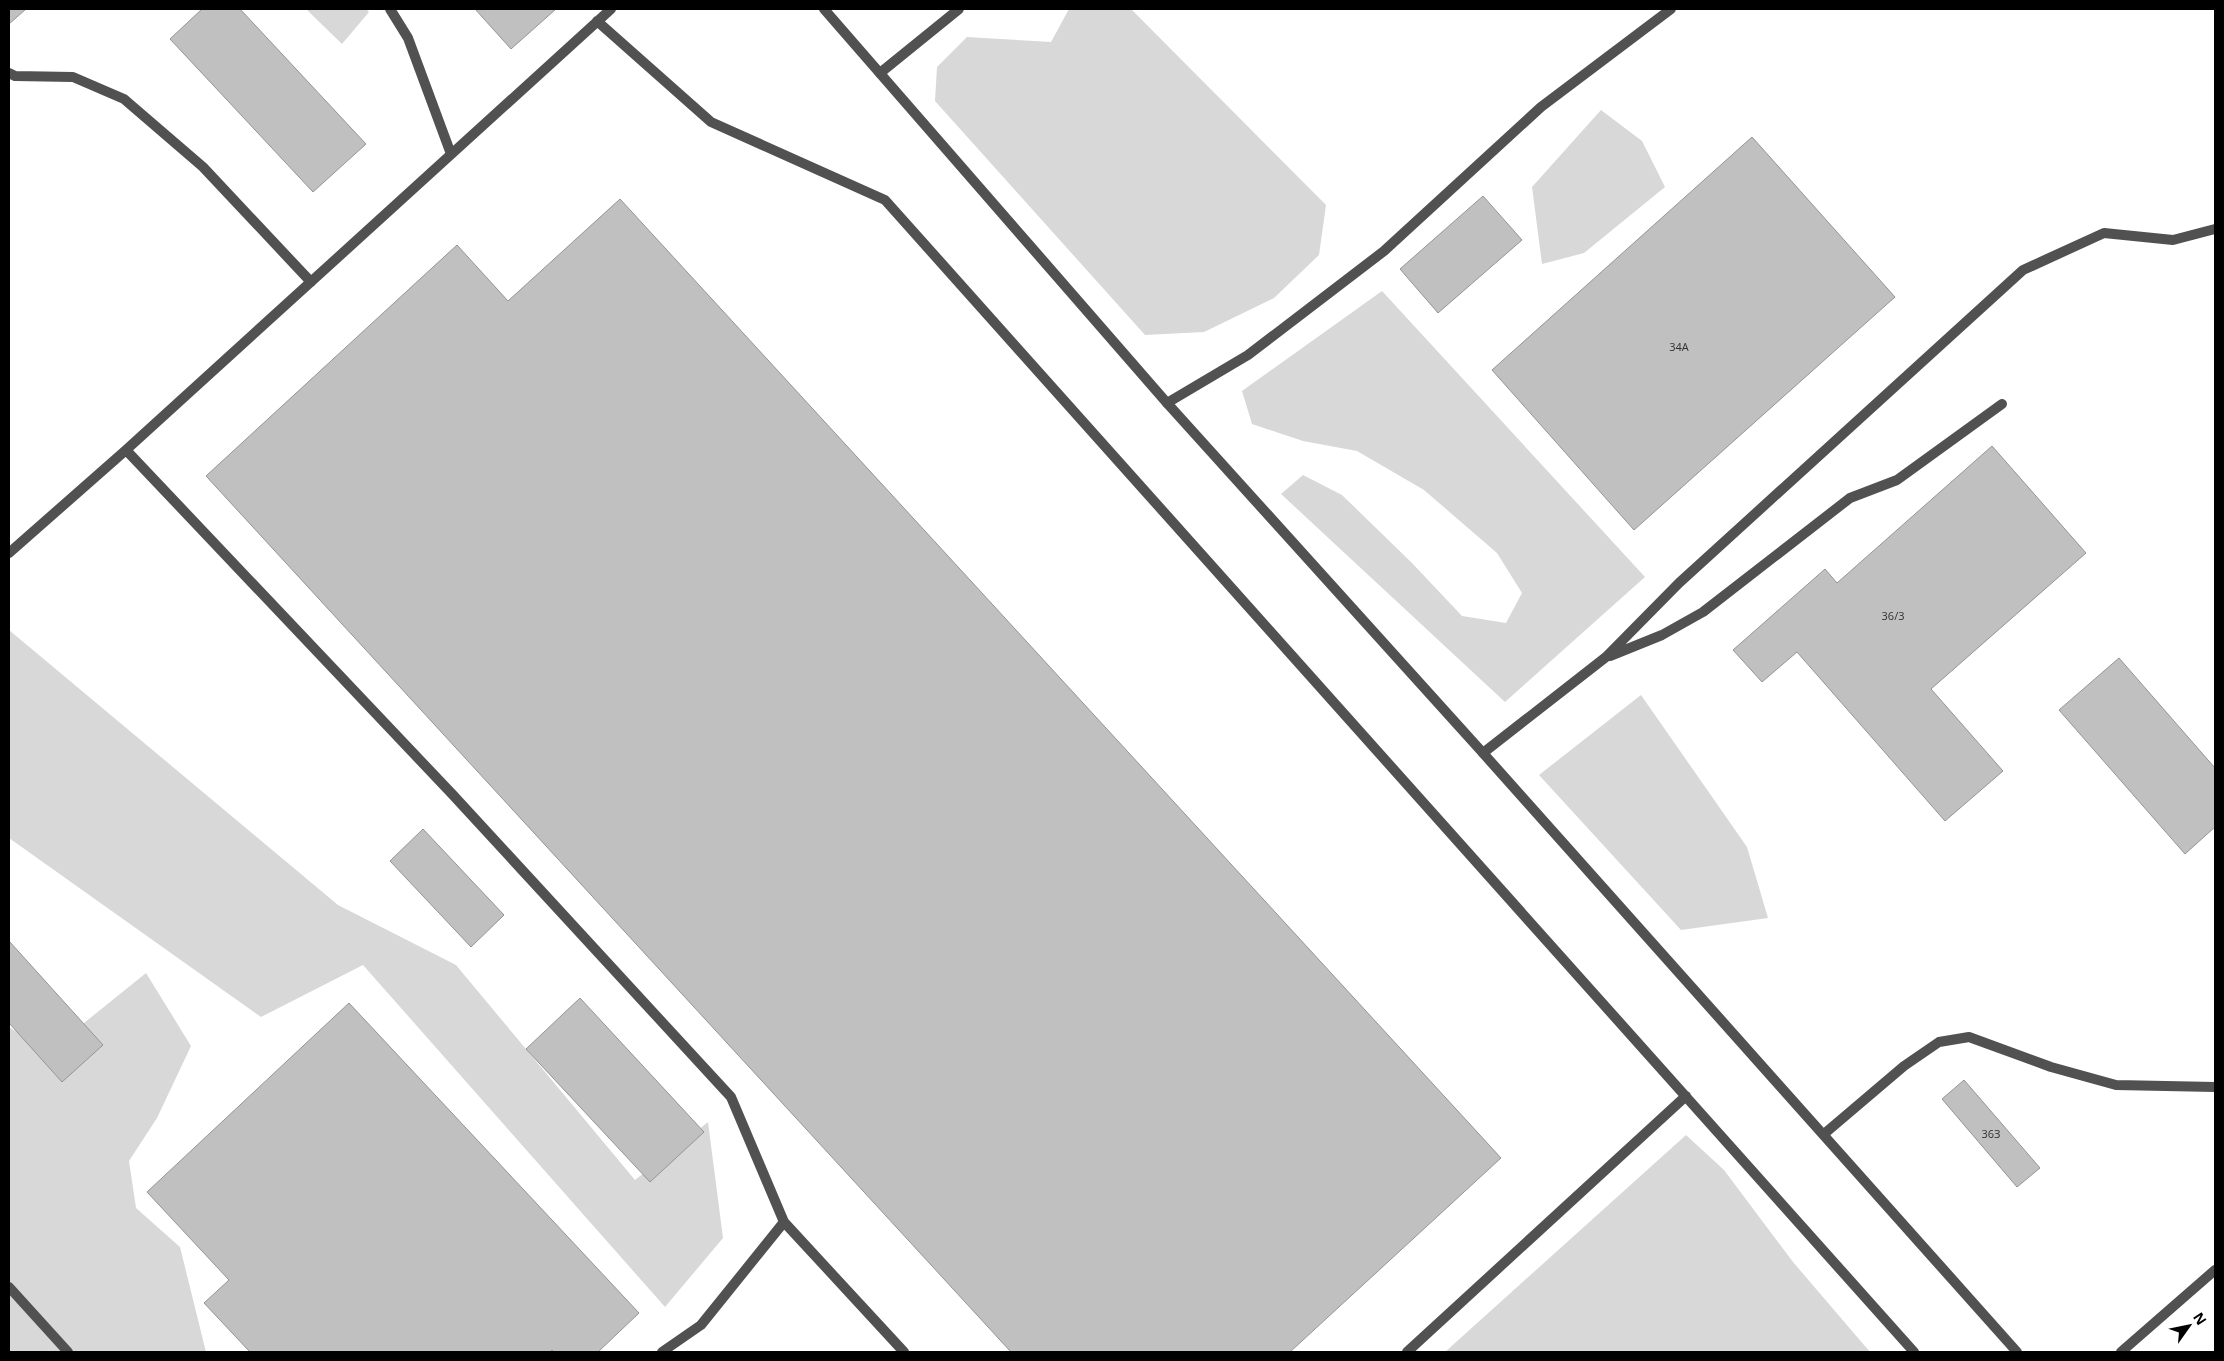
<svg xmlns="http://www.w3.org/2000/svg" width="2224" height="1361" font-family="'Open Sans',sans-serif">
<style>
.green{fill:#d8d8d8}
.building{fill:#c0c0c0;stroke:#959595}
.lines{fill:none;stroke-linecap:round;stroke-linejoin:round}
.lane{stroke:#515151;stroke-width:10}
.street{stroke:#515151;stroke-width:10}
.labels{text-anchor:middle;stroke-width:5;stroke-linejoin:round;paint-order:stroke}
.number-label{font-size:11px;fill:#303030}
</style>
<rect width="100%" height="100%" fill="#fff"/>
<!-- green -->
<path class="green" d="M 306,9 L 366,9 L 369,12 L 342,44 Z
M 1069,9 L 1131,9 L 1326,205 L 1319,255 L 1274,298 L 1204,332 L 1145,335 L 935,101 L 937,67 L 967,37 L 1051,42 Z
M 1601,110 L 1642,141 L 1665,187 L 1584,253 L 1542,264 L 1532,187 Z
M 1382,291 L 1645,577 L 1505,702 L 1281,494 L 1303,475 L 1342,495 L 1412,563 L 1462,616 L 1506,623 L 1522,593 L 1497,553 L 1424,490 L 1357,451 L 1303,441 L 1252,424 L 1242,391 Z
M 9,630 L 338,905 L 456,965 L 635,1180 L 708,1122 L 723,1238 L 665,1307 L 363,965 L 261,1017 L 9,838 Z
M 1641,695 L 1747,847 L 1768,918 L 1681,930 L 1539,775 Z
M 146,973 L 191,1046 L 157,1118 L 129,1161 L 136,1208 L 180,1247 L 206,1352 L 9,1352 L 9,1027 L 48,1052 Z
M 1686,1135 L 1724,1170 L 1793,1262 L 1870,1352 L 1445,1352 Z"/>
<!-- building -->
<path class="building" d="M 9,9 L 26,9 L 9,24 Z
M 202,9 L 240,9 L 366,144 L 313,192 L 170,39 Z
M 475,9 L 556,9 L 511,49 Z
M 1752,137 L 1895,297 L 1634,530 L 1492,370 Z
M 1483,196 L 1522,240 L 1438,313 L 1400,269 Z
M 620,199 L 1501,1158 L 1290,1352 L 1011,1352 L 206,476 L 457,245 L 508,301 Z
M 1992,446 L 2086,553 L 1931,689 L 2003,771 L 1945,821 L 1797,652 L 1762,682 L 1733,650 L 1825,569 L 1837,583 Z
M 2119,658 L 2215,768 L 2215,827 L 2185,854 L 2059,710 Z
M 423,829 L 504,915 L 471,947 L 390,861 Z
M 9,941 L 103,1045 L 62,1082 L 9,1023 Z
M 580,998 L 704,1132 L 650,1182 L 526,1049 Z
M 349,1003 L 639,1313 L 598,1352 L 554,1352 L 552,1350 L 550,1352 L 250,1352 L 204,1303 L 229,1280 L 147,1192 Z
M 1964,1080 L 2040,1168 L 2017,1187 L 1942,1099 Z"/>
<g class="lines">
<!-- lane -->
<path class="lane" d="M 390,9 L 408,38 L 451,154
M 597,21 L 711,122 L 885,200 L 1914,1352
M 9,73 L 15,76 L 73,77 L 124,99 L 203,167 L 311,282
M 880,73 L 959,9
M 1167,403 L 1248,355 L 1384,251 L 1541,107 L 1671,9
M 126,450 L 453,795 L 731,1097 L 784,1222 L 904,1352
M 9,553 L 126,450 L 611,9
M 1610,656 L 1662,635 L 1703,612 L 1850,498 L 1897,480 L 2002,404
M 1483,753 L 1606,657 L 1679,583 L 2023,270 L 2104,233 L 2173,240 L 2215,229
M 1824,1134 L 1904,1066 L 1939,1042 L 1969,1037 L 2051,1067 L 2116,1085 L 2215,1087
M 9,1287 L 68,1352
M 662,1352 L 701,1325 L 784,1222
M 1407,1352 L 1686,1096
M 2121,1352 L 2215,1270"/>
<!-- street -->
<path class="street" d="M 824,9 L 1167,403 L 1483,753 L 2017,1352"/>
</g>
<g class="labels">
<!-- number labels -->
<g class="number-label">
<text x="1679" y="351">34А</text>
<text x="1893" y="620">36/3</text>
<text x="1991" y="1138">36З</text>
</g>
</g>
<!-- border -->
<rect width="2224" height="1361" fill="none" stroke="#000000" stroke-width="20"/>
<!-- north arrow -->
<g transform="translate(2189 1326) rotate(57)" stroke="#ffffff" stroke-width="4" paint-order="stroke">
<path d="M0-4L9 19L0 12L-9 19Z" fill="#000000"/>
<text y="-8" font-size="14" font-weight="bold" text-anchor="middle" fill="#000000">N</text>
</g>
</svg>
